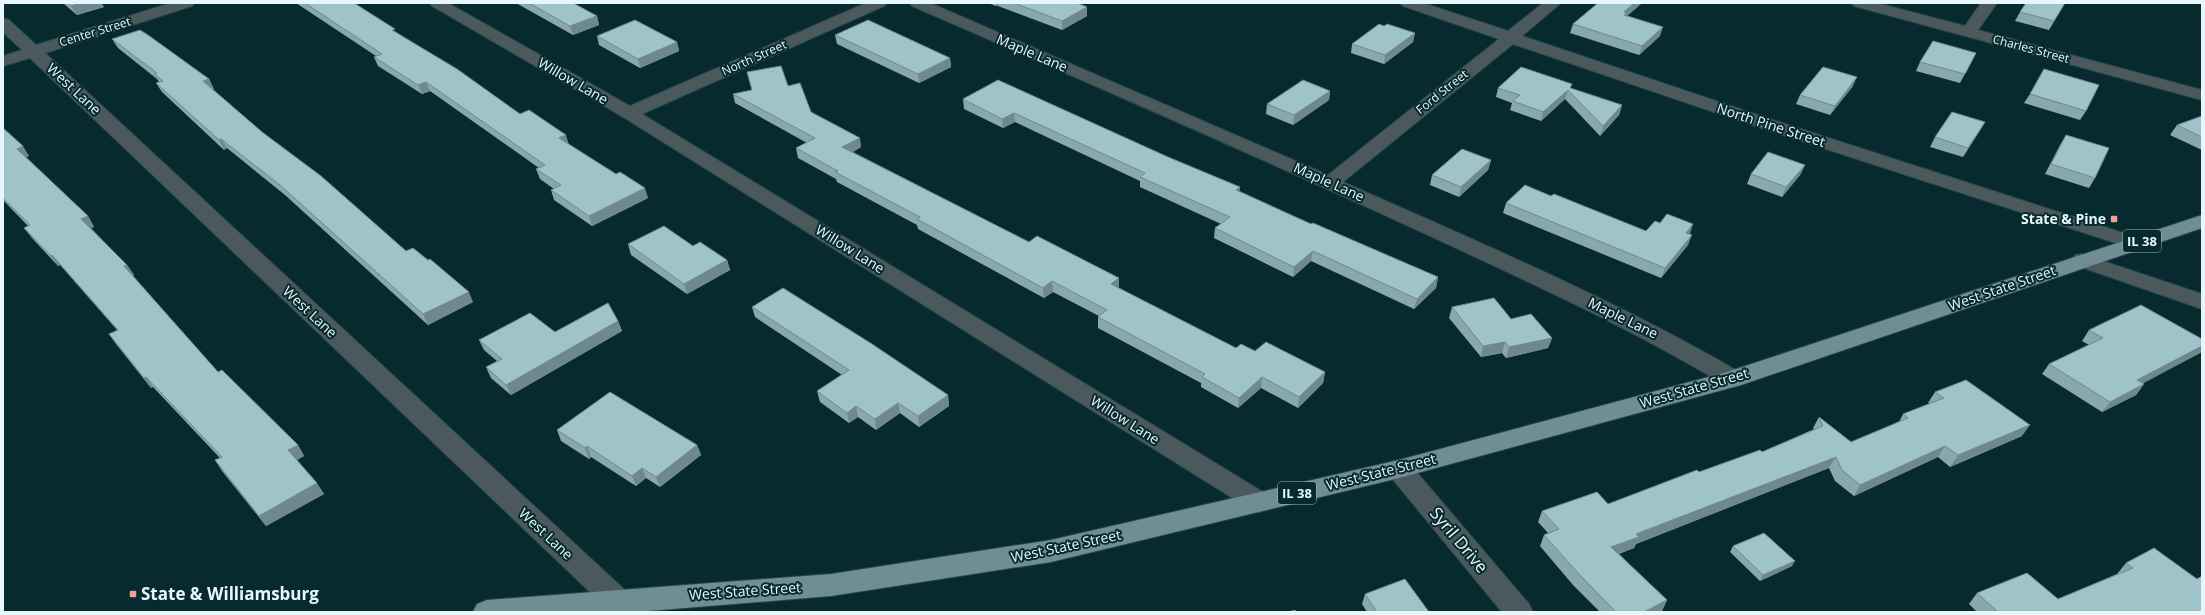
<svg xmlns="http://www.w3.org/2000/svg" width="2205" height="615" font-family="'Open Sans',sans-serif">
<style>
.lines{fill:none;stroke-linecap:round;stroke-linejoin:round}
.minor-casing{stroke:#26474c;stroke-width:2}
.major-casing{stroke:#26474c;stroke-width:2}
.minor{fill:#4b595c;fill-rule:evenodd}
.major{fill:#6f8d92;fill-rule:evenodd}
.wall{fill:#88a8ad}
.shaded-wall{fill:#6f888d}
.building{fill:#9ec3c9;stroke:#6f888d}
.poi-dot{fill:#f59d8e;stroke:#072a2f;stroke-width:1.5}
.labels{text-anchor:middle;stroke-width:4;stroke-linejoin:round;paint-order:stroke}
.far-street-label{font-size:12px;fill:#e6f8fc;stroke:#072a2f}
.shield{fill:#072a2f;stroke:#a3babe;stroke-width:1}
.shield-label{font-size:13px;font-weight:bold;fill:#e6f8fc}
.street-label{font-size:14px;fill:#e6f8fc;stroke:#072a2f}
.poi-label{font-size:14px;font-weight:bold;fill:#e6f8fc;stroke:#072a2f;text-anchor:end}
.near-street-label{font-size:17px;fill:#e6f8fc;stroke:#072a2f}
.near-poi-label{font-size:17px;font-weight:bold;fill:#e6f8fc;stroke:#072a2f;text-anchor:start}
</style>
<rect width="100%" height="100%" fill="#072a2f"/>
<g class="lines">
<defs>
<path id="minor" d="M 171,3 L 195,3 L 192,6 L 45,53 L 640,604 L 644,612 L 611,612 L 30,58 L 3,66 L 3,56 L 22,50 L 3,32 L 3,18 L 9,20 L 36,45 Z
M 429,3 L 448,3 L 630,106 L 866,3 L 887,3 L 884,6 L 642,114 L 1268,495 L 1272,502 L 1268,509 L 1259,512 L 1250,509 L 623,117 L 432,6 Z
M 909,3 L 930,3 L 1328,175 L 1499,39 L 1403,6 L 1400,3 L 1423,3 L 1508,31 L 1543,3 L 1561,3 L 1522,36 L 1773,120 L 2142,239 L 2145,243 L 2142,247 L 2135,249 L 2128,247 L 1761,128 L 1513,44 L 1343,182 C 1478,242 1614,299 1741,373 L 1745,379 L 1741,385 L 1733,387 L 1725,385 C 1625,325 1520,278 1415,229 C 1248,152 1080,79 912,6 Z
M 1851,3 L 1877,3 L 1965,26 L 1981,3 L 1997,3 L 1978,30 L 2202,90 L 2202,100 L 1854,6 Z
M 2082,254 L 2202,294 L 2202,309 L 2075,265 L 2072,260 L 2075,255 Z
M 1399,460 L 1408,462 L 1529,604 L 1533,612 L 1502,612 L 1390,476 L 1386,469 L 1390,462 Z"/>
<path id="major" d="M 2202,215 L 2202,228 L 1741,385 L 1399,478 L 1051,562 L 831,596 L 636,612 L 473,612 L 477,604 L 487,600 L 831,574 L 1051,540 L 1399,460 L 1727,372 Z"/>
</defs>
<!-- minor casing -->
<use href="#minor" class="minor-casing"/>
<!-- major casing -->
<use href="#major" class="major-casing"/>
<!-- minor -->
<use href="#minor" class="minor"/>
<!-- major -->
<use href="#major" class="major"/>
</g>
<!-- wall -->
<path class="wall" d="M 63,3 L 101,3 L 104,7 L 77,15 Z
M 296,3 L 354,3 L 396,32 L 520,114 L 569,144 L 648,198 L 592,226 L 554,200 L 551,190 L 554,189 L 540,179 L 536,169 L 539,168 L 430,91 L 422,94 L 378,66 L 374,57 L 376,56 Z
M 516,3 L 573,3 L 597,16 L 599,25 L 573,35 Z
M 988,3 L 1077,3 L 1087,7 L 1087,16 L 1062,30 L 998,6 L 996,6 Z
M 1598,3 L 1642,3 L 1627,16 L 1660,36 L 1639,55 L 1570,33 L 1573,24 Z
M 2065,3 L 2049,30 L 2015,21 L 2020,12 Z
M 1415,33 L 1413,42 L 1384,64 L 1351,53 L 1352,44 Z
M 835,35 L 950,58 L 951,67 L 919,83 L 837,44 Z
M 597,36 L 677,42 L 679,51 L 640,68 L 599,45 Z
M 112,39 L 209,79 L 214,89 L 212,89 L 262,132 L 406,251 L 473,302 L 428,325 L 285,195 L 227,148 L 224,150 L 162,92 L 156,83 L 159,82 L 157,79 L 118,48 Z
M 1976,53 L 1960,83 L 1916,71 L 1920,62 Z
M 747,72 L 788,86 L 811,112 L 861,147 L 853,152 L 1236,348 L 1255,351 L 1325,372 L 1323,383 L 1298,408 L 1261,388 L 1238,408 L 1201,387 L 1201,383 L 1098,328 L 1098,317 L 1099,316 L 1053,292 L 1044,298 L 918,229 L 917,225 L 837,182 L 836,179 L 798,158 L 796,148 L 807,143 L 735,103 L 733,94 L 752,90 Z
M 998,80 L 1311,224 L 1438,277 L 1436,288 L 1414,309 L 1311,261 L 1293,277 L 1214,238 L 1215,228 L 1221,224 L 1140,187 L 1140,181 L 1015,122 L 1003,128 L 964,109 L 963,99 Z
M 1853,86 L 1830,115 L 1796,104 L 1800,95 Z
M 1498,88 L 1571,88 L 1622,105 L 1619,115 L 1600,136 L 1565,99 L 1541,121 L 1510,110 L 1512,103 L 1496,97 Z
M 1330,91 L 1329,100 L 1293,125 L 1266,114 L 1267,104 Z
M 2030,94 L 2086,111 L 2080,120 L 2024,103 Z
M 2202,116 L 2202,150 L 2170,135 L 2177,125 Z
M 1985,122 L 1979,132 L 1963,157 L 1930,147 L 1935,137 Z
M 3,128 L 29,156 L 26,157 L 88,216 L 94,227 L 91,228 L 127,265 L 134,275 L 133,276 L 218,372 L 298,445 L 304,456 L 297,460 L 324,494 L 266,526 L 222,471 L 215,460 L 220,458 L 153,387 L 151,388 L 116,344 L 109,334 L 117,330 L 60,265 L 58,266 L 32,238 L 24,228 L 28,226 L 3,200 Z
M 2066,135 L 2095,178 L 2089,188 L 2045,174 L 2060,145 Z
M 1491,160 L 1488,170 L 1459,197 L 1430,185 L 1432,175 Z
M 1805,165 L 1800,175 L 1782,197 L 1747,184 L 1751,174 Z
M 1551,196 L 1646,231 L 1690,234 L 1688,245 L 1661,278 L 1503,213 L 1506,203 Z
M 628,244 L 693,246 L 727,260 L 730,270 L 687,294 L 631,255 Z
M 752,307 L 948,395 L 949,406 L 919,427 L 900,413 L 876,430 L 858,417 L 849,423 L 820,402 L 817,391 L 842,375 L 755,317 Z
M 1452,307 L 1511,319 L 1552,338 L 1548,348 L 1506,358 L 1502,353 L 1481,357 L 1449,318 Z
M 618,321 L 622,331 L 511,395 L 491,378 L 486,367 L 497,361 L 484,350 L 479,340 L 555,332 Z
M 2089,330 L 2202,339 L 2202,351 L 2200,353 L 2142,383 L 2144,384 L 2136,395 L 2102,412 L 2042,374 L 2049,364 L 2089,345 L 2082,341 Z
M 1935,392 L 2022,436 L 1950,467 L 1938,457 L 1854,496 L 1835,481 L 1829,468 L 1636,544 L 1634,548 L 1619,554 L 1667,600 L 1662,611 L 1659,612 L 1600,612 L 1573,585 L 1540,546 L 1544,535 L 1548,533 L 1538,522 L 1542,511 L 1608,504 L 1699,472 L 1762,452 L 1814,429 L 1813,428 L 1819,417 L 1851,442 L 1899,422 L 1903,414 L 1930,404 L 1928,403 Z
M 557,430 L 697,445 L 701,455 L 660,487 L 646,478 L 636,486 L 591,457 L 589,459 L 561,441 Z
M 1733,546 L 1792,566 L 1760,581 L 1730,552 Z
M 2126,563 L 2197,579 L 2202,612 L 1977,612 L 1969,604 L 1977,593 L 2058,599 L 2117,574 Z
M 1365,594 L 1429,612 L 1367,612 L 1362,604 Z"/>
<!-- shaded-wall -->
<path class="shaded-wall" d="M 81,3 L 101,3 L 104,7 L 77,15 L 71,6 Z
M 996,3 L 998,3 L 998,6 L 996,6 Z
M 1634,3 L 1642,3 L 1626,17 L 1624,22 L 1624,12 Z
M 1087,7 L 1087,16 L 1062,30 L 1062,21 Z
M 597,16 L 599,25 L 573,35 L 570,26 Z
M 1663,27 L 1660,36 L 1639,55 L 1642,46 Z
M 1415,33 L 1413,42 L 1384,64 L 1385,55 Z
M 677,42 L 679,51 L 640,68 L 638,59 Z
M 950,58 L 951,67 L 919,83 L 918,74 Z
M 1857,77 L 1853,86 L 1830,115 L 1835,106 Z
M 209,79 L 214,89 L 208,91 L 203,81 Z
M 426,82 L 430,91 L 422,94 L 418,85 Z
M 1568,90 L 1565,99 L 1541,121 L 1543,112 Z
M 1330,91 L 1329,100 L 1293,125 L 1294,115 Z
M 1622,105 L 1619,115 L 1600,136 L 1603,126 Z
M 1014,113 L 1015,122 L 1003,128 L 1002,119 Z
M 1985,122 L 1979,132 L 1963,157 L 1968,148 Z
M 566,135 L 569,145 L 559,138 Z
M 860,138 L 861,147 L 844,157 L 842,147 Z
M 221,139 L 227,148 L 224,150 L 219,140 Z
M 23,146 L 29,156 L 24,158 L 17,149 Z
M 1491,160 L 1488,170 L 1459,197 L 1461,187 Z
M 1805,165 L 1800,175 L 1782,197 L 1786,187 Z
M 1240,187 L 1239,196 L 1236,190 Z
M 645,188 L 648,198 L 592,226 L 589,216 Z
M 88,216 L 94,227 L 88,229 L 81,219 Z
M 1693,224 L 1690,234 L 1686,233 Z
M 1692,235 L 1688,245 L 1661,278 L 1665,268 Z
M 1313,251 L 1311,261 L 1293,277 L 1294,267 Z
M 52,255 L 60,265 L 58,266 L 51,256 Z
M 727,260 L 730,270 L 687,294 L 684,284 Z
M 127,265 L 134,275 L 131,277 L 124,266 Z
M 1438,277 L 1436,288 L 1414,309 L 1417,299 Z
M 1119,278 L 1119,288 L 1111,284 Z
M 1052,281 L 1053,292 L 1044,298 L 1043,288 Z
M 469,292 L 473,302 L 428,325 L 423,314 Z
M 618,321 L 622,331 L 511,395 L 506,385 Z
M 1552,338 L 1548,348 L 1506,358 L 1509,347 Z
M 1505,342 L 1502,353 L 1481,357 L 1483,346 Z
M 2202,346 L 2202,351 L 2200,353 L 2129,391 L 2137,380 Z
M 1325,372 L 1323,383 L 1298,408 L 1299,397 Z
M 146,377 L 153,387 L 151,388 L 144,378 Z
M 1262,377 L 1261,388 L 1238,408 L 1239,398 Z
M 2144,384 L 2136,395 L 2102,412 L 2110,402 Z
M 948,395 L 949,406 L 919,427 L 918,416 Z
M 898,403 L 900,413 L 876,430 L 875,419 Z
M 856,406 L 858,417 L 849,423 L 847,413 Z
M 2030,425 L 2022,436 L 1950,467 L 1958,455 Z
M 298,445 L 304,456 L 295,461 L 288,450 Z
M 697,445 L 701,455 L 660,487 L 656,477 Z
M 587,446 L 591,457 L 589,459 L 585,448 Z
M 1945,446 L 1938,457 L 1854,496 L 1860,485 Z
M 1836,457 L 1829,468 L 1636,544 L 1634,548 L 1607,558 L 1611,547 L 1636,534 Z
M 642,468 L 646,478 L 636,486 L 632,476 Z
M 317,483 L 324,494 L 266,526 L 259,516 Z
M 1795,561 L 1792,566 L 1760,581 L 1763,575 Z
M 1667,600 L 1662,611 L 1659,612 L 1644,612 Z"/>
<!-- building -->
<path class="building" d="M 68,3 L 81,3 L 71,6 Z
M 305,3 L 354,3 L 395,29 L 392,30 L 457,69 L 520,114 L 529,110 L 566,135 L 559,138 L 616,174 L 620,172 L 645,188 L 589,216 L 551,190 L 561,185 L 536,169 L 545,165 L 426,82 L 418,85 L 374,57 L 382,54 Z
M 529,3 L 573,3 L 597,16 L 570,26 Z
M 1014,3 L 1077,3 L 1087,7 L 1062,21 Z
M 1598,3 L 1634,3 L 1624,12 L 1627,13 L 1624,15 L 1663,27 L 1642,46 L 1573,24 Z
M 2026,3 L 2065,3 L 2054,21 L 2020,12 Z
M 635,20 L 677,42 L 638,59 L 597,36 Z
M 868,20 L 950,58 L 918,74 L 835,35 Z
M 1379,24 L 1384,26 L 1387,24 L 1415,33 L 1385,55 L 1352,44 Z
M 140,30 L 148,35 L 209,79 L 203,81 L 262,132 L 321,176 L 406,251 L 413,248 L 428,260 L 430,259 L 469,292 L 423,314 L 280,185 L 221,139 L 219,140 L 156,83 L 163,81 L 154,74 L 157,73 L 112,39 Z
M 1933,41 L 1976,53 L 1965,74 L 1920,62 Z
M 781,66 L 788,86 L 800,83 L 811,112 L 860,138 L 842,147 L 1029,242 L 1037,236 L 1119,278 L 1111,284 L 1236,348 L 1241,344 L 1255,351 L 1266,342 L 1325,372 L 1299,397 L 1262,377 L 1239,398 L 1202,377 L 1205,374 L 1098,317 L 1107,310 L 1052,281 L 1043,288 L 917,219 L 920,217 L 835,172 L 838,171 L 796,148 L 815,138 L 733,94 L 752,90 L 747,72 Z
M 1521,67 L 1572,84 L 1570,88 L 1622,105 L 1603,126 L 1568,90 L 1543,112 L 1513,101 L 1520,95 L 1498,88 Z
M 1823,67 L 1857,77 L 1835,106 L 1800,95 Z
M 2044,69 L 2099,85 L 2086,111 L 2030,94 Z
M 998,80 L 1168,157 L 1240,187 L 1236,190 L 1311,224 L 1313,223 L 1438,277 L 1417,299 L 1313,251 L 1294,267 L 1215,228 L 1230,217 L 1140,177 L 1145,173 L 1014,113 L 1002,119 L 963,99 Z
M 1303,80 L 1330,91 L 1294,115 L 1267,104 Z
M 1952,112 L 1985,122 L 1968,148 L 1935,137 Z
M 2202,116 L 2202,137 L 2177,125 Z
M 3,128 L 23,146 L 17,149 L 88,216 L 81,219 L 127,265 L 124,266 L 218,372 L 222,370 L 298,445 L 288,450 L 317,483 L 259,516 L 215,460 L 222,457 L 146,377 L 144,378 L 109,334 L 118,330 L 52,255 L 51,256 L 24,228 L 30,225 L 3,198 Z
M 2066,135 L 2109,148 L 2095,178 L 2051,164 Z
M 1462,149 L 1491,160 L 1461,187 L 1432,175 Z
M 1768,152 L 1805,165 L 1786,187 L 1751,174 Z
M 1525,185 L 1551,196 L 1554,194 L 1646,231 L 1655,221 L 1660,223 L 1667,214 L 1693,224 L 1686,233 L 1692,235 L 1665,268 L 1506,203 Z
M 664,226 L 693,246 L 700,242 L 727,260 L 684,284 L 628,244 Z
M 783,288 L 872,344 L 948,395 L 918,416 L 898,403 L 875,419 L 856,406 L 847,413 L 817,391 L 849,370 L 752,307 Z
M 1494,298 L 1511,319 L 1531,314 L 1552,338 L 1509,347 L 1505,342 L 1483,346 L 1452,307 Z
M 608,303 L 618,321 L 506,385 L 486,367 L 502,359 L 479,340 L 530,313 L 555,332 Z
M 2141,305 L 2202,339 L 2202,346 L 2137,380 L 2144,384 L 2110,402 L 2049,364 L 2103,338 L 2089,330 Z
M 1966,380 L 2030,425 L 1958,455 L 1945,446 L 1860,485 L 1842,470 L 1836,457 L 1636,534 L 1639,537 L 1611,547 L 1667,600 L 1644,612 L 1616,612 L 1578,573 L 1544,535 L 1559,529 L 1542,511 L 1597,492 L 1608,504 L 1697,470 L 1699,472 L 1760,450 L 1762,452 L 1823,426 L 1819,417 L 1851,442 L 1908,418 L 1903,414 L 1944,398 L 1935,392 Z
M 610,392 L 697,445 L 656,477 L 642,468 L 632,476 L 587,446 L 585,448 L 557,430 Z
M 1764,533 L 1795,561 L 1763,575 L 1733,546 Z
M 2154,548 L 2197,579 L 2202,576 L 2202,612 L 1998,612 L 1977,593 L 2027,573 L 2058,599 L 2133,568 L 2126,563 Z
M 1405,579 L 1429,612 L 1377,612 L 1365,594 Z
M 1295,610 L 1296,612 L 1288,612 Z"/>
<!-- markers -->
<g class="poi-dot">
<rect x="2110" y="215" width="8" height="8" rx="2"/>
<rect x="129" y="590" width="8" height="8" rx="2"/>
</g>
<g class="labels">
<!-- far-street labels -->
<g class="far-street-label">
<text transform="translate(95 32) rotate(-17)" y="4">Center Street</text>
<text transform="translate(2031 49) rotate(15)" y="4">Charles Street</text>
<text transform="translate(754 58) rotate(-24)" y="4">North Street</text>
<text transform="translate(1442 92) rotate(-39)" y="4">Ford Street</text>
</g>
<!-- shield labels -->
<g class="shield">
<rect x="2123" y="230" width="38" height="22" rx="3"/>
<rect x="1278" y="482" width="38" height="22" rx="3"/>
</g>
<g class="shield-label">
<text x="2142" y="246">IL 38</text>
<text x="1297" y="498">IL 38</text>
</g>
<!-- street labels -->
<g class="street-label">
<text transform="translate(1032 53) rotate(23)" y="5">Maple Lane</text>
<text transform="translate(573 81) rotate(30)" y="5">Willow Lane</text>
<text transform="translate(74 89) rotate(43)" y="5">West Lane</text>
<text transform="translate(1771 125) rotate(18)" y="5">North Pine Street</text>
<text transform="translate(1329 182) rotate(24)" y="5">Maple Lane</text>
<text transform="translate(850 249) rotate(32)" y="5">Willow Lane</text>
<text transform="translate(2002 288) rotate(-19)" y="5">West State Street</text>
<text transform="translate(310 312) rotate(43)" y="5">West Lane</text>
<text transform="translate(1623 318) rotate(26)" y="5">Maple Lane</text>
<text transform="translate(1694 388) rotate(-16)" y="5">West State Street</text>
<text transform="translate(1125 420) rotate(32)" y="5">Willow Lane</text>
<text transform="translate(1381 472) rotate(-14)" y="5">West State Street</text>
<text transform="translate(546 534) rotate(43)" y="5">West Lane</text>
<text transform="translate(1066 546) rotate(-12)" y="5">West State Street</text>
<text transform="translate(745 591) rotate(-4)" y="5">West State Street</text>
</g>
<!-- poi labels -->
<g class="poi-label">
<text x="2106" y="224">State &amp; Pine</text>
</g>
<!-- near-street labels -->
<g class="near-street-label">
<text transform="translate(1459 540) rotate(50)" y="6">Syril Drive</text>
</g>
<!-- near-poi labels -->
<g class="near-poi-label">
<text x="141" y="600">State &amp; Williamsburg</text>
</g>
</g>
<!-- border -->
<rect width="2205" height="615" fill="none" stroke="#e6f8fc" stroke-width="8"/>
</svg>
